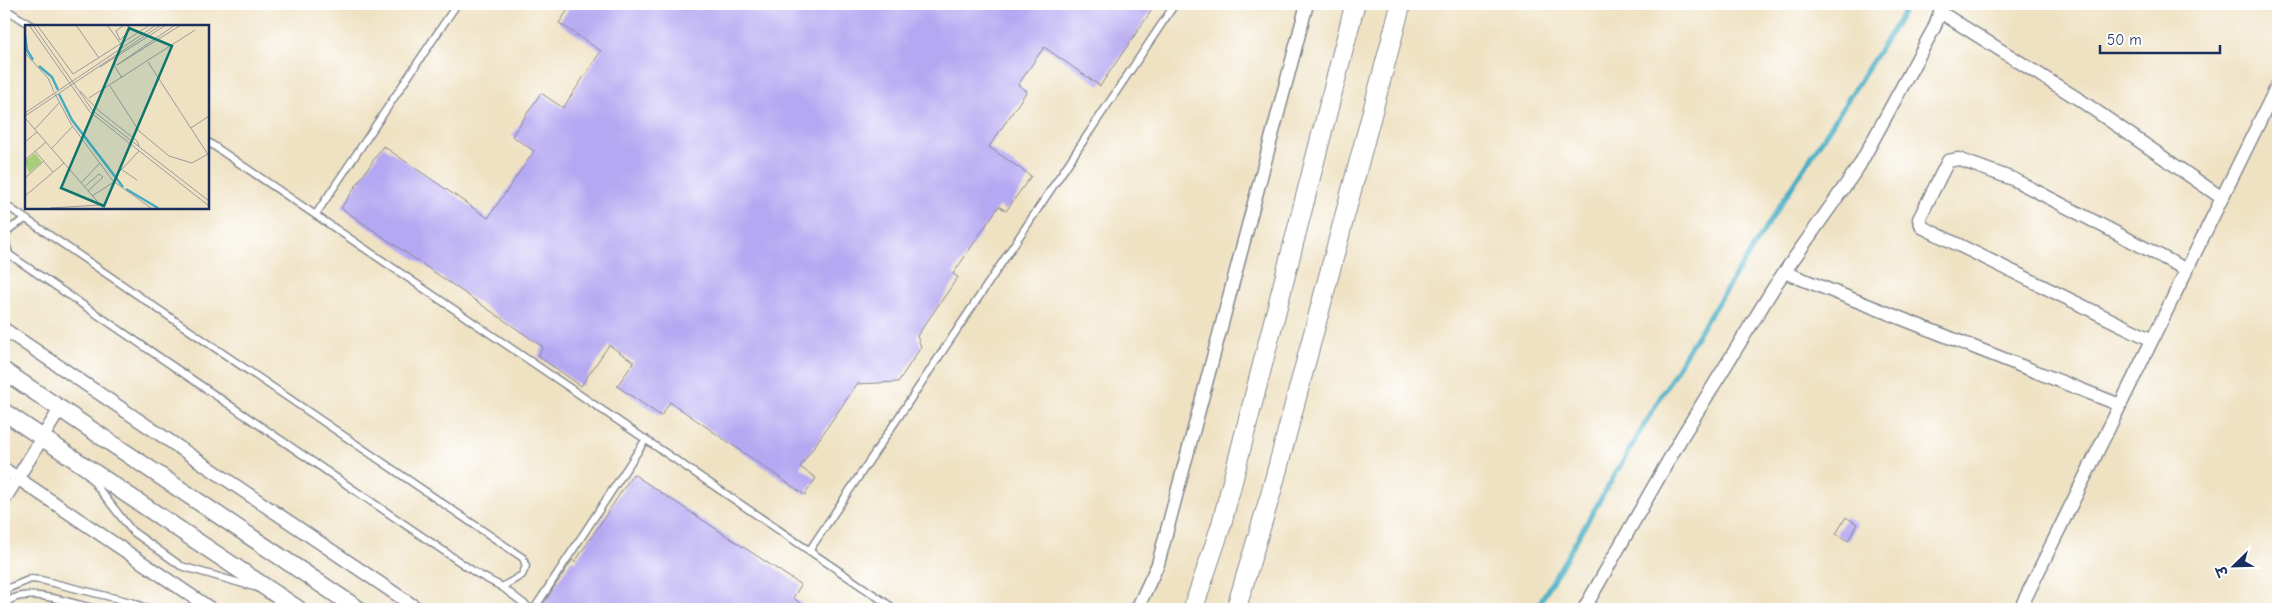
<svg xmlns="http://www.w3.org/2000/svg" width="2282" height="613" font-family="'Comic Neue','Playpen Sans Deva',sans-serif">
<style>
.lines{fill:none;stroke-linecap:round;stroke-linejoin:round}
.stream{stroke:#44adc3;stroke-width:5}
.building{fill:#b5a8f2}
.service-casing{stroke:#858890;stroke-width:9}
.minor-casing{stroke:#858890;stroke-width:15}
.tertiary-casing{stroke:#858890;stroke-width:19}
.secondary-casing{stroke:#858890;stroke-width:21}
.service{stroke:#fff;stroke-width:6}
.minor{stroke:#fff;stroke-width:12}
.tertiary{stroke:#fff;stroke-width:16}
.secondary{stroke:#fff;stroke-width:19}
.inset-river{fill:none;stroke:#44adc3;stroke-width:2.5}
.inset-road{fill:none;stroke:#9a9a9b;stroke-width:1}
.view{fill:#0f766e;fill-opacity:0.15;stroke:#0f766e;stroke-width:2.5}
.inset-edge{fill:none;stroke:#1b2f5e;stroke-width:2.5}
</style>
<rect width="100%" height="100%" fill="#fff"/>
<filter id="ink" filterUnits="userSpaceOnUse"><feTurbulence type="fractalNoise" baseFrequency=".02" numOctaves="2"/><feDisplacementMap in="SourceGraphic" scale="10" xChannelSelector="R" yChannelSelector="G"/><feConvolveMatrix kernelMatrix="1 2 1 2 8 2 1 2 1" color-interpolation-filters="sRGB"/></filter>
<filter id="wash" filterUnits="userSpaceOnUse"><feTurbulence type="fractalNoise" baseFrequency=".0096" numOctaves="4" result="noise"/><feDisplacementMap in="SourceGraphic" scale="20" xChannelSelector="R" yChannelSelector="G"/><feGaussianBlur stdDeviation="1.12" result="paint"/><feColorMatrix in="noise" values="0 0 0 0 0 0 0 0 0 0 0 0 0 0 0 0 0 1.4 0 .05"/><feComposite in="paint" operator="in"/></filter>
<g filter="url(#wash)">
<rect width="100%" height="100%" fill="#efe2c3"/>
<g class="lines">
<!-- stream -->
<path class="stream" d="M 1536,609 L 1694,340 L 1909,4"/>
</g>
<g id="blocks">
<!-- building -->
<path class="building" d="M 572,4 L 1156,4 L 1100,86 L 1044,47 L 1018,85 L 1027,91 L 989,147 L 1031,176 L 1006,211 L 999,206 L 953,274 L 958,277 L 917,336 L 921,347 L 898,382 L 857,384 L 800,467 L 816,478 L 805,495 L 670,402 L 661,416 L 617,386 L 634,362 L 609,345 L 581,386 L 538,356 L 543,347 L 341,208 L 383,146 L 488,218 L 534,151 L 512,136 L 541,93 L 563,108 L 601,51 L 559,23 Z
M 633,474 L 801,585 L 793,598 L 810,609 L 540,609 L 572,560 L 575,562 Z
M 1846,517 L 1857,524 L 1848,541 L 1836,534 Z"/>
</g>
</g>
<g filter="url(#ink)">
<use href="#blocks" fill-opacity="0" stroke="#858890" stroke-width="1"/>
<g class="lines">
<defs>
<path id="service" d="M 4,8 L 32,26
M 208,142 L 895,609
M 4,204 L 523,558 L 526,566 L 522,575 L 502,587 L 476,573 L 4,251
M 316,214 L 457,4
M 9,254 L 4,236 L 12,227 L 26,219
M 88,475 L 132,531 L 181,566 L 254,587
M 809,551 L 1175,4
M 502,587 L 531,609
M 4,590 L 31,579 L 41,580 L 131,602 L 149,609
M 4,606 C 18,583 75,604 96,609
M 534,609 L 646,439"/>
<path id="minor" d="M 1940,12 L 2080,100 L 2222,198
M 1784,272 L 2120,405
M 4,329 L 418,609
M 2152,340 L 1922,227 L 1919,219 L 1948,161 L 1958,159 L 2013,179 L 2187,270
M 4,469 L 211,609
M 4,500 L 60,409
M 1137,609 L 1158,564 L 1307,4
M 1584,609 L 1683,435 L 1776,284 L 1859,166 L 1934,28 L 1943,4
M 2020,609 L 2278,84"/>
<path id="tertiary" d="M 4,371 L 358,609
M 4,412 L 298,609"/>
<path id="secondary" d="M 1193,609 L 1221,526 L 1355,4
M 1236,609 L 1271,493 L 1401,4"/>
</defs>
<!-- service casing -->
<use href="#service" class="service-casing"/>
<!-- minor casing -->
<use href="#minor" class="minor-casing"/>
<!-- tertiary casing -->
<use href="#tertiary" class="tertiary-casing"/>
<!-- secondary casing -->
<use href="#secondary" class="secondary-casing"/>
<!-- service -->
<use href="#service" class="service"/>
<!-- minor -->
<use href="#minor" class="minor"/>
<!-- tertiary -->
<use href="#tertiary" class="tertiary"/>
<!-- secondary -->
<use href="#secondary" class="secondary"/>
</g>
</g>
<!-- overview -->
<g transform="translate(25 25)">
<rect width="184" height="184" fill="#efe2c3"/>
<path d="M 10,128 L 17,137 L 4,148 L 0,136 Z" fill="#a7cf7a"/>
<path class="inset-river" d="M 0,10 L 2,25 L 8,35M 14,41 L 27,52 L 33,65M 34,69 L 47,95 L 98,162M 101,164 L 133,183"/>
<path class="inset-road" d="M 4,0 L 65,87 L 184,181M 8,0 L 68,86 L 184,176M 12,0 L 48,49 L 125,0M 51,0 L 74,33M 82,0 L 96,19M 99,0 L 91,6 L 95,15 L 105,5 L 102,0M 150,0 L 92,40 L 156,0M 0,28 L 23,53 L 29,67M 123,37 L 184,131M 91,39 L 89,40 L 97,53M 75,42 L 141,0M 85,61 L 114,106 L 144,131 L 167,138 L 183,129M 55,66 L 73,85 L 112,116 L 114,121M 30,69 L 46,99 L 88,156 L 126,183M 64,73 L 170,5M 0,88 L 131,0M 0,91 L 136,0M 0,93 L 78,183M 166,103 L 184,91M 10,104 L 34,78M 0,117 L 12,107M 26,124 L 48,101M 10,126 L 28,147M 0,135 L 21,117M 96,144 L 112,155M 95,146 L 114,126M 0,153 L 19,136M 56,158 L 75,138M 59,162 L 74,149 L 78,152 L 63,166M 0,171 L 39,138M 67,171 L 89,157M 25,183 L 75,180"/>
<path class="view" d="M 104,3 L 147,21 L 79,181 L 36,163 Z"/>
<rect width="184" height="184" class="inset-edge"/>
</g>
<!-- margin -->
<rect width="2282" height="613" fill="none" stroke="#fff" stroke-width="20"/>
<!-- north arrow -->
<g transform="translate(2234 566) rotate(247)" stroke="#ffffff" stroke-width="4" paint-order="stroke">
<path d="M0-4L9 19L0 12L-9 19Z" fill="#1b2f5e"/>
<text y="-8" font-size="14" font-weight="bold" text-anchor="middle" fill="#1b2f5e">उ</text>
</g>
<!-- scale -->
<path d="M2100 45v8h120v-8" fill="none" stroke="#1b2f5e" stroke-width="2.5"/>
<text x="2107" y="45" font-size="15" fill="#1b2f5e" stroke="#ffffff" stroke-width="4" paint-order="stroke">50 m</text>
</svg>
